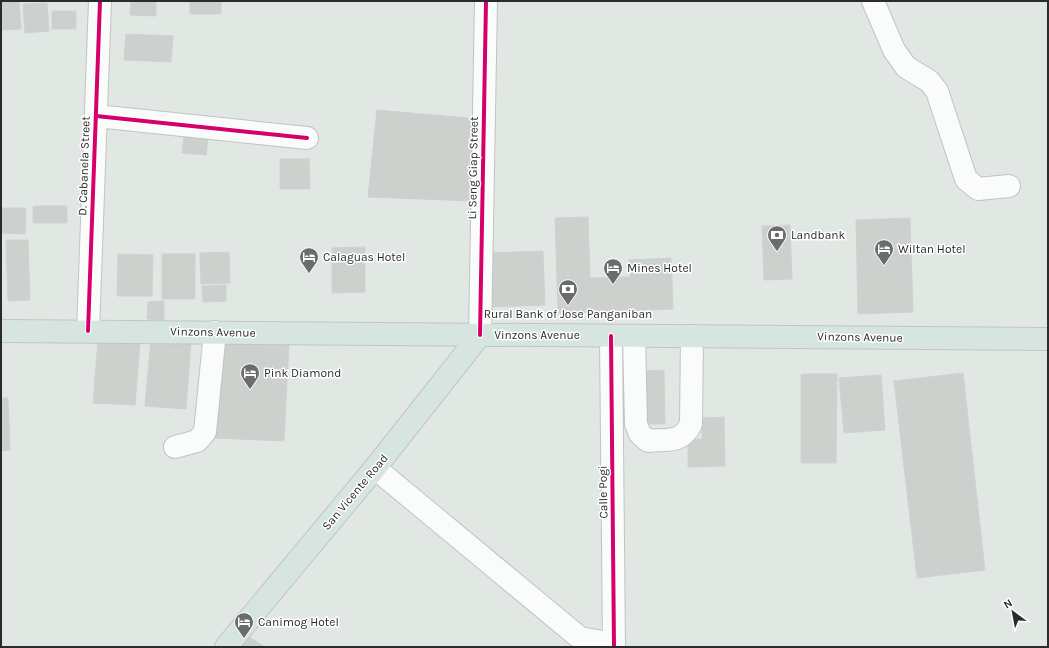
<svg xmlns="http://www.w3.org/2000/svg" width="1049" height="648" font-family="Karla,sans-serif">
<style>
.building{fill:#ccd1ce;stroke:#cdd3d0}
.lines{fill:none;stroke-linecap:round;stroke-linejoin:round}
.minor-casing{stroke:#c2c2c1;stroke-width:24}
.major-casing{stroke:#c2c5c3;stroke-width:24}
.minor{stroke:#fafcfb;stroke-width:22}
.major{stroke:#d6e5df;stroke-width:22}
.cycleway-casing{stroke:#fff;stroke-width:6}
.cycleway{stroke:#d6006c;stroke-width:4}
.labels{text-anchor:middle;stroke-width:3;stroke-linejoin:round;paint-order:stroke}
.street-label{font-size:12px;fill:#2b2b2b;stroke:#fff}
.poi-label{font-size:12px;fill:#2b2b2b;stroke:#fff;text-anchor:start}
</style>
<rect width="100%" height="100%" fill="#e1e8e4"/>
<!-- building -->
<path class="building" d="M 1,1 L 19,1 L 21,29 L 1,30 Z
M 131,1 L 156,1 L 156,16 L 130,15 Z
M 190,1 L 221,1 L 221,14 L 190,14 Z
M 47,3 L 49,31 L 25,33 L 23,4 Z
M 52,11 L 76,11 L 76,29 L 52,29 Z
M 126,34 L 173,36 L 171,62 L 124,60 Z
M 377,110 L 478,119 L 473,201 L 368,197 Z
M 184,134 L 208,136 L 206,155 L 182,153 Z
M 280,159 L 309,159 L 310,189 L 280,189 Z
M 33,206 L 67,206 L 67,223 L 33,223 Z
M 1,208 L 26,208 L 25,234 L 1,233 Z
M 588,217 L 590,278 L 630,277 L 629,260 L 671,258 L 673,309 L 558,313 L 555,218 Z
M 910,218 L 913,312 L 858,314 L 856,220 Z
M 790,225 L 792,279 L 764,280 L 762,226 Z
M 6,240 L 28,240 L 30,300 L 8,301 Z
M 365,247 L 365,292 L 332,293 L 332,248 Z
M 543,251 L 545,305 L 493,307 L 491,253 Z
M 229,252 L 230,283 L 201,284 L 200,253 Z
M 118,254 L 153,255 L 152,296 L 117,296 Z
M 162,254 L 195,254 L 195,299 L 162,299 Z
M 226,285 L 226,301 L 203,302 L 202,286 Z
M 164,301 L 164,320 L 147,319 L 148,302 Z
M 151,339 L 191,342 L 186,409 L 145,406 Z
M 98,340 L 140,343 L 135,405 L 93,403 Z
M 216,340 L 289,343 L 284,441 L 212,438 Z
M 664,370 L 665,424 L 643,424 L 642,371 Z
M 963,373 L 985,570 L 917,578 L 894,381 Z
M 801,374 L 837,374 L 836,463 L 801,463 Z
M 881,375 L 885,430 L 844,433 L 839,378 Z
M 1,398 L 8,398 L 10,450 L 1,451 Z
M 724,417 L 725,466 L 688,467 L 688,440 L 702,439 L 702,418 Z
M 240,631 L 265,647 L 229,647 Z"/>
<g class="lines">
<defs>
<path id="minor" d="M 873,1 L 894,50 L 906,67 L 929,81 L 937,91 L 966,179 L 978,189 L 1009,186
M 96,116 L 307,138
M 88,331 L 100,1
M 480,335 L 486,1
M 611,336 L 614,647
M 634,336 L 636,424 L 640,434 L 648,441 C 667,439 681,444 691,424 L 692,336
M 175,447 L 197,441 L 205,432 L 215,332
M 375,468 L 580,638 L 614,644"/>
<path id="major" d="M 1,331 L 1048,339
M 226,647 L 375,468 L 480,335"/>
</defs>
<!-- minor casing -->
<use href="#minor" class="minor-casing"/>
<!-- major casing -->
<use href="#major" class="major-casing"/>
<!-- minor -->
<use href="#minor" class="minor"/>
<!-- major -->
<use href="#major" class="major"/>
<defs>
<path id="cycleway" d="M 96,116 L 307,138
M 88,331 L 100,1
M 480,335 L 486,1
M 611,336 L 614,647"/>
</defs>
<!-- cycleway casing -->
<use href="#cycleway" class="cycleway-casing"/>
<!-- cycleway -->
<use href="#cycleway" class="cycleway"/>
</g>
<!-- icons -->
<defs>
<symbol id="bank-pin" viewBox="-11 -11 22 30"><path d="M0 17L-7.5 6A9.5 9.5 0 1 1 7.5 6Z" fill="#6b6d6c" stroke="#fff"/><path d="M-6-4H6V4H-6ZM0-2.3a2.3 2.3 0 1 0 0 4.6a2.3 2.3 0 1 0 0-4.6Z" fill="#fff"/></symbol>
<symbol id="hotel-pin" viewBox="-11 -11 22 30"><path d="M0 17L-7.5 6A9.5 9.5 0 1 1 7.5 6Z" fill="#6b6d6c" stroke="#fff"/><path d="M-6-4.5h1.5V1H6V5H4.5V3h-9V5H-6ZM-4 0a1.8 1.8 0 1 1 3.6 0ZM.5 0V-2.5h3Q6-2.5 6 0Z" fill="#fff"/></symbol>
</defs>
<g fill-rule="evenodd">
<use href="#bank-pin" x="766" y="224" width="22" height="30"/>
<use href="#hotel-pin" x="873" y="238" width="22" height="30"/>
<use href="#hotel-pin" x="298" y="246" width="22" height="30"/>
<use href="#hotel-pin" x="602" y="257" width="22" height="30"/>
<use href="#bank-pin" x="557" y="278" width="22" height="30"/>
<use href="#hotel-pin" x="239" y="362" width="22" height="30"/>
<use href="#hotel-pin" x="233" y="611" width="22" height="30"/>
</g>
<g class="labels">
<!-- street labels -->
<g class="street-label">
<text transform="translate(84 166) rotate(-88)" y="4">D. Cabanela Street</text>
<text transform="translate(473 168) rotate(-89)" y="4">Li Seng Giap Street</text>
<text transform="translate(213 332) rotate(1)" y="4">Vinzons Avenue</text>
<text x="537" y="339">Vinzons Avenue</text>
<text transform="translate(860 337) rotate(1)" y="4">Vinzons Avenue</text>
<text transform="translate(355 492) rotate(-50)" y="4">San Vicente Road</text>
<text transform="translate(603 492) rotate(-91)" y="4">Calle Pogi</text>
</g>
<!-- poi labels -->
<g class="poi-label">
<text x="791" y="239">Landbank</text>
<text x="898" y="253">Wiltan Hotel</text>
<text x="323" y="261">Calaguas Hotel</text>
<text x="627" y="272">Mines Hotel</text>
<text x="568" y="318" text-anchor="middle">Rural Bank of Jose Panganiban</text>
<text x="264" y="377">Pink Diamond</text>
<text x="258" y="626">Canimog Hotel</text>
</g>
</g>
<!-- border -->
<rect width="1049" height="648" fill="none" stroke="#2b2b2b" stroke-width="4"/>
<!-- north arrow -->
<g transform="translate(1013 612) rotate(328)" stroke="#ffffff" stroke-width="3" paint-order="stroke">
<path d="M0-3L7 15L0 10L-7 15Z" fill="#2b2b2b"/>
<text y="-6" font-size="11" font-weight="bold" text-anchor="middle" fill="#2b2b2b">N</text>
</g>
</svg>
